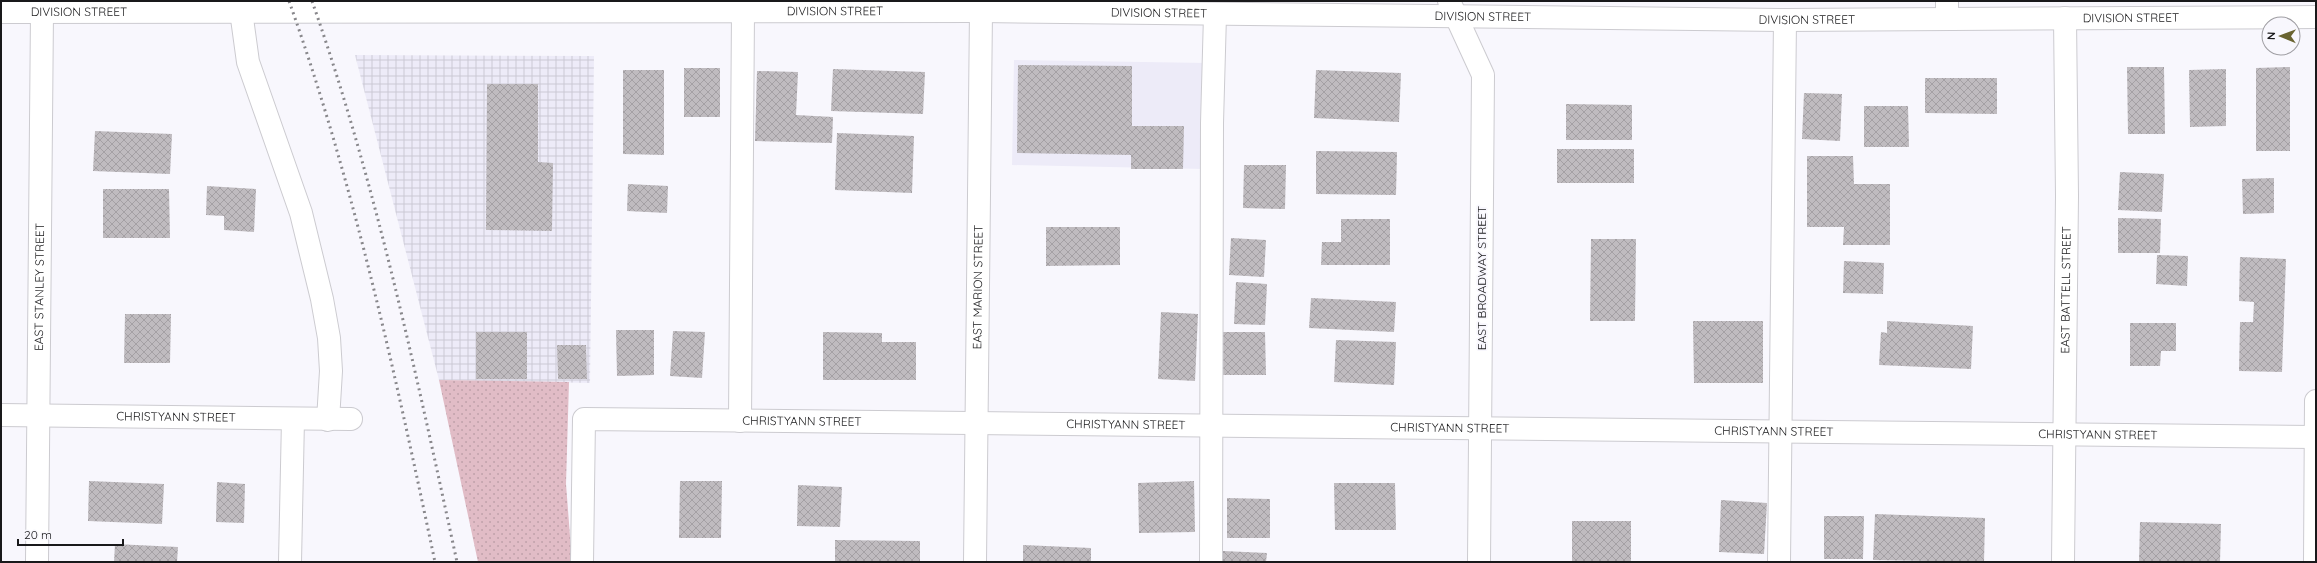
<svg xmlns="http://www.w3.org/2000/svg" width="2317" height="563" font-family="Quicksand,sans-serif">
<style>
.built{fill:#edebf8}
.industrial{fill:url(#industrial-grid)}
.grass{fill:url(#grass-dots)}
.building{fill:url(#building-cross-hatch)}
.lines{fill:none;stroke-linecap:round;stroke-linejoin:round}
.minor-casing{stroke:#cccbd0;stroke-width:24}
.minor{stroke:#fff;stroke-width:22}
.rail{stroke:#88878b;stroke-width:3;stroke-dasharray:2 4;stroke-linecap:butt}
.labels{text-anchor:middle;stroke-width:3.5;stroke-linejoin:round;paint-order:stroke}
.street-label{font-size:12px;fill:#19191b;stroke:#f8f7fd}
</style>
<defs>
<pattern id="industrial-grid" width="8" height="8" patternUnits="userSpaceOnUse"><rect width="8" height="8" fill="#edebf8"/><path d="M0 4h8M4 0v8" fill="none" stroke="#cbc9d4"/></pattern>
<pattern id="grass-dots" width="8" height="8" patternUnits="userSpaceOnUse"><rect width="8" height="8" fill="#e1bcc6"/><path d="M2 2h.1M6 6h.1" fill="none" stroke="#c0a1aa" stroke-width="1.8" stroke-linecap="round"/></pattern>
<pattern id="building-cross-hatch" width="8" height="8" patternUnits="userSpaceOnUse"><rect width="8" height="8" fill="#bfbbbf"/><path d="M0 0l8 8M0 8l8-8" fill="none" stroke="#a4a0a4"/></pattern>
</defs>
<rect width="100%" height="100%" fill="#f8f7fd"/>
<!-- built -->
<path class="built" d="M 1014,60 L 1207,63 L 1204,169 L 1012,165 Z"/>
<!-- industrial -->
<path class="industrial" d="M 355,55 L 594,56 L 590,383 L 439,380 Z"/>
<!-- grass -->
<path class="grass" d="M 439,380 L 569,382 L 566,484 L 572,562 L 478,562 Z"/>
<!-- building -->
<path class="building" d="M 1018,65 L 1132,66 L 1132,126 L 1184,126 L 1183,169 L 1131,169 L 1131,155 L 1017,153 Z
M 2127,67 L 2164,67 L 2165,134 L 2128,134 Z
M 2290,67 L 2290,151 L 2256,151 L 2256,68 Z
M 684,68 L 720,68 L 720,117 L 684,117 Z
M 833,69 L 925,72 L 923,114 L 831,111 Z
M 2226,69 L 2226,126 L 2190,127 L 2189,70 Z
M 623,70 L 664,70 L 664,155 L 623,154 Z
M 1316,70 L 1401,73 L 1399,122 L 1314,118 Z
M 757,71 L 798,72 L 796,115 L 833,117 L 832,143 L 755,141 Z
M 1925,78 L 1997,78 L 1997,114 L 1925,113 Z
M 487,84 L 538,84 L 538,162 L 553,163 L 552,231 L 486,230 Z
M 1804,93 L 1842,94 L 1840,141 L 1802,139 Z
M 1566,104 L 1632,105 L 1632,140 L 1566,140 Z
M 1864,106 L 1908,106 L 1909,147 L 1864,147 Z
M 95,131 L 172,134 L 170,174 L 93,171 Z
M 837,133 L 914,136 L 912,193 L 835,190 Z
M 1557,149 L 1634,149 L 1634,183 L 1557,183 Z
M 1316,151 L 1397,152 L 1396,195 L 1316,194 Z
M 1807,156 L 1853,156 L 1854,184 L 1890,184 L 1890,245 L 1843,245 L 1844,227 L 1807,227 Z
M 1244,165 L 1286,165 L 1285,209 L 1243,208 Z
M 2120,172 L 2164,174 L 2162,212 L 2118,210 Z
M 2274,178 L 2274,213 L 2243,214 L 2242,179 Z
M 628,184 L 668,186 L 667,213 L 627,211 Z
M 207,186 L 256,189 L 254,232 L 224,230 L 224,216 L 206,215 Z
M 103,189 L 169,189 L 170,238 L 103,238 Z
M 2118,218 L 2161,219 L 2160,253 L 2118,253 Z
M 1341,219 L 1390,219 L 1390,265 L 1321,265 L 1322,242 L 1341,242 Z
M 1046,227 L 1120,227 L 1120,265 L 1046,266 Z
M 1231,238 L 1266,240 L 1264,277 L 1229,275 Z
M 1591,239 L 1636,239 L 1635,321 L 1590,321 Z
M 2157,255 L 2188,256 L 2187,286 L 2156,284 Z
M 2240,257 L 2286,259 L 2282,372 L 2239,371 L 2240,322 L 2253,322 L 2254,302 L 2239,301 Z
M 1844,261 L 1884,263 L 1883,294 L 1843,293 Z
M 1236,282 L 1267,284 L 1265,325 L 1234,324 Z
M 1311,298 L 1396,302 L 1394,332 L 1309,328 Z
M 1161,312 L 1198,314 L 1195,381 L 1158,379 Z
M 125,314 L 171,314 L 170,363 L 124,363 Z
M 1693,321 L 1763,321 L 1763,383 L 1694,383 Z
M 1887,321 L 1973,326 L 1971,369 L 1879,365 L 1881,332 L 1887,333 Z
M 2130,323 L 2176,323 L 2176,351 L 2161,351 L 2160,366 L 2130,366 Z
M 616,330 L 654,330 L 654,375 L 617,376 Z
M 673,331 L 705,332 L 702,378 L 670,376 Z
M 476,332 L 527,332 L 527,379 L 476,379 Z
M 823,332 L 882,333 L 882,342 L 916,342 L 916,380 L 823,380 Z
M 1223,332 L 1265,332 L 1266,375 L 1223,375 Z
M 1336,340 L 1396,342 L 1394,385 L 1334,382 Z
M 557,345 L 586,345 L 587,379 L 558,379 Z
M 89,481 L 164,484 L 162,524 L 88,521 Z
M 680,481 L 722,481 L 721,538 L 679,538 Z
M 1194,481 L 1195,532 L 1139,533 L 1138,483 Z
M 217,482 L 245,484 L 244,523 L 216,522 Z
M 1334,483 L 1395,483 L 1396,530 L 1335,530 Z
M 798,485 L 842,487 L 840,527 L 797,526 Z
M 1227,498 L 1270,499 L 1270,538 L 1227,538 Z
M 1721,500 L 1767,503 L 1764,554 L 1719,552 Z
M 1875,514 L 1985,518 L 1984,562 L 1873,560 Z
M 1824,516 L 1864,516 L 1863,559 L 1824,559 Z
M 1572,521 L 1631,521 L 1631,562 L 1572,562 Z
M 2140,522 L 2221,524 L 2220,562 L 2139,562 Z
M 835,540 L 920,541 L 920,562 L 835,562 Z
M 115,544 L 178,547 L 177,562 L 114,562 Z
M 1023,545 L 1091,548 L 1091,562 L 1023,562 Z
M 1223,551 L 1267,553 L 1266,562 L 1223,562 Z"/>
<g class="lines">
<defs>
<g id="minor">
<path d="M 1449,1 L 1483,75 L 1479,562"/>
<path d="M 241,11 L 248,62 L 301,213 L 322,299 L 329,338 L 331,371 L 328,420"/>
<path id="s1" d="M 1,12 L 981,11 L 1785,20 L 2316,17"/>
<path d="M 1947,19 L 1947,1"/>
<path id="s2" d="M 1,415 L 351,419"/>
<path d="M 740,421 L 743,12"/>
<path id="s3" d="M 37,562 L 42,12"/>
<path d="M 290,562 L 293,419"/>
<path id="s4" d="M 582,562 L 584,419 L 2316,437"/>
<path id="s5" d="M 975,562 L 981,11"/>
<path d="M 1211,562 L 1212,123 L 1215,15"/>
<path d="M 1779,562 L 1785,20"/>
<path id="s6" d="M 2063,562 L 2067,196 L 2065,18"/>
<path d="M 2315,562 L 2316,401"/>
</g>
</defs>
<!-- minor casing -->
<use href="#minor" class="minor-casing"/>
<!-- minor -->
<use href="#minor" class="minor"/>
<!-- rail -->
<path class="rail" d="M 289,1 C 354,184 395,373 435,562
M 312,1 C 376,184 416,373 457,562"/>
</g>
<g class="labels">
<!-- street labels -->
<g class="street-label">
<text dy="4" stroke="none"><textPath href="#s1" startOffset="78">DIVISION STREET</textPath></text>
<text dy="4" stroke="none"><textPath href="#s1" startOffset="834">DIVISION STREET</textPath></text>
<text dy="4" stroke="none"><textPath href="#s1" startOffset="1158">DIVISION STREET</textPath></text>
<text dy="4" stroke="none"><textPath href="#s1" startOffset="2130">DIVISION STREET</textPath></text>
<text dy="4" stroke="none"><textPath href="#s1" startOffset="1482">DIVISION STREET</textPath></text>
<text dy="4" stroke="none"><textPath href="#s1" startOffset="1806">DIVISION STREET</textPath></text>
<text transform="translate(1482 278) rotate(-90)" y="4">EAST BROADWAY STREET</text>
<text dy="4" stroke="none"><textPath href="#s3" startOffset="275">EAST STANLEY STREET</textPath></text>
<text dy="4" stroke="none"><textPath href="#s5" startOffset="275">EAST MARION STREET</textPath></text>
<text dy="4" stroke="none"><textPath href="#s6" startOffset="272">EAST BATTELL STREET</textPath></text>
<text dy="4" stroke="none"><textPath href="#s2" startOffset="175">CHRISTYANN STREET</textPath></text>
<text dy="4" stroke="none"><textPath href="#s4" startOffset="361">CHRISTYANN STREET</textPath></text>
<text dy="4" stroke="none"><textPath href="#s4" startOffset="685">CHRISTYANN STREET</textPath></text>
<text dy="4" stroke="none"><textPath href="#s4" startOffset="1009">CHRISTYANN STREET</textPath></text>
<text dy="4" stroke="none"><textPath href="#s4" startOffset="1333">CHRISTYANN STREET</textPath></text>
<text dy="4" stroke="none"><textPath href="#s4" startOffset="1657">CHRISTYANN STREET</textPath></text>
</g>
</g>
<!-- border -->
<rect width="2317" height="563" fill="none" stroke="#19191b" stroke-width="4"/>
<!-- north arrow -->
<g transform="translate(2281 36) rotate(271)"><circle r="19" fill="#f8f7fd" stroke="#9f9ea3"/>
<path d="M0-3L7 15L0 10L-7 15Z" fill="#696330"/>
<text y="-6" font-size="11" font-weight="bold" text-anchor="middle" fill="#19191b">N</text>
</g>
<!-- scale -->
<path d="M18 539v6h105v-6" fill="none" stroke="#19191b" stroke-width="2"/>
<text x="24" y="539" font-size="12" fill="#19191b" stroke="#f8f7fd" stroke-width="3" paint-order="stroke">20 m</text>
</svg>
